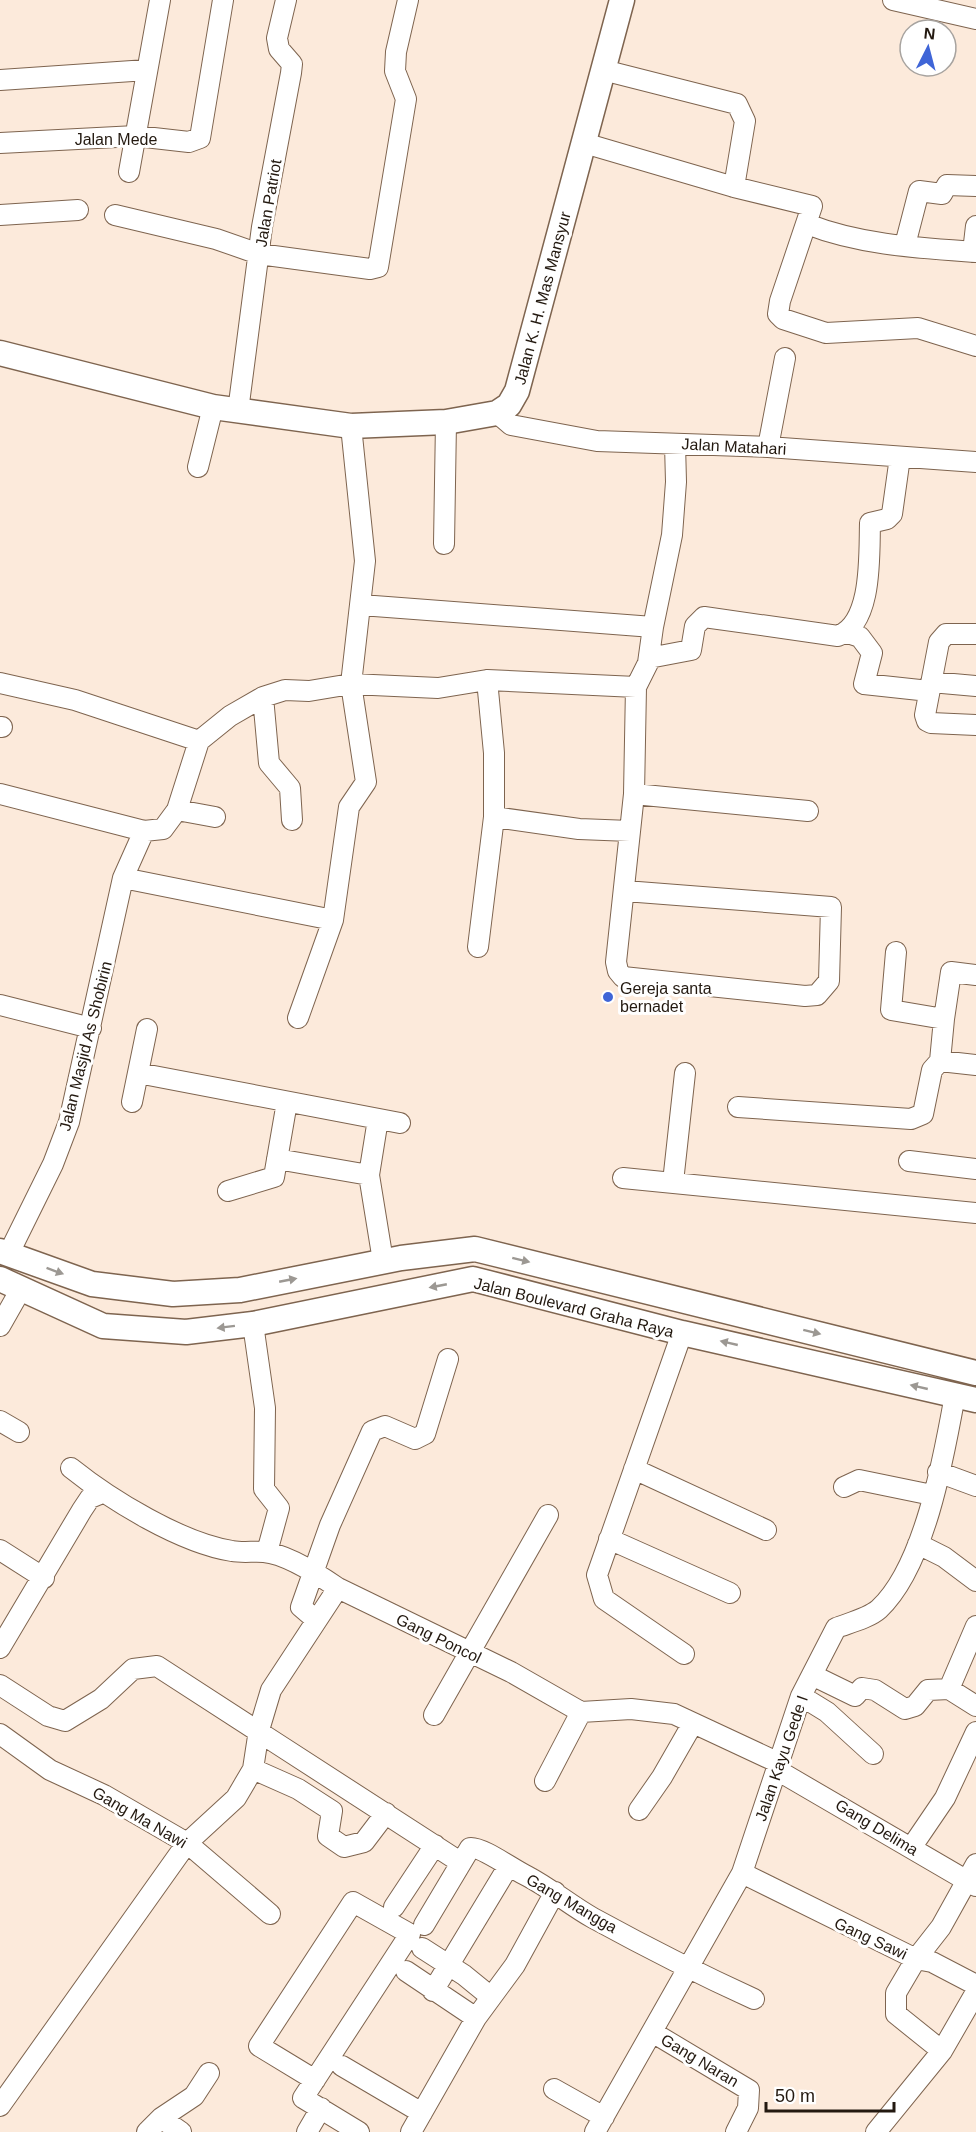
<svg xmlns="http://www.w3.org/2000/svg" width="976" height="2132" font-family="Helvetica,sans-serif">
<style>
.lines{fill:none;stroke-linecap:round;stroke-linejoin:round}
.minor-casing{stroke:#7e644f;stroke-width:22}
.major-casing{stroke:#7e644f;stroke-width:27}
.minor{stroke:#fff;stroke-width:20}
.major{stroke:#fff;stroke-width:24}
.oneway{fill:#9c9893}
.poi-dot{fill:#3f65d7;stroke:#fff;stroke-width:2}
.labels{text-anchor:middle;stroke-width:6;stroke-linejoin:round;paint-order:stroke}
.street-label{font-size:16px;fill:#231910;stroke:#fff}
.poi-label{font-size:16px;fill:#231910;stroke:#fff;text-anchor:start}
</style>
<rect width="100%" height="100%" fill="#fceadb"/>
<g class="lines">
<defs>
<path id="minor" d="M 893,0 L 976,19
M 603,70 L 737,104 L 745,121 L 734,187
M 0,80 L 147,70
M 0,143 L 136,136 L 189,142 L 200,138 L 223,0
M 584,143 L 734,187 L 812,206 L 780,301 L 778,314 L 783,319 L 826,333 L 918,328 L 976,346
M 129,172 L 160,0
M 0,215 L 78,210
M 115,215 L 216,239 L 259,254 L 370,269 L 378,267 L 406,99 L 395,71 L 396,52 L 408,0
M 807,224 C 860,245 920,248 976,252
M 905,245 L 919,191 L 942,194 L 947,185 L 976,186
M 973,252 L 976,226
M 238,411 L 262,227 L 291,73 L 292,64 L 279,49 L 277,38 L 286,0
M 497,413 L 511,425 L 597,441 L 768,447 L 976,462
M 768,447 L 785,358
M 198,467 L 213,407
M 444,544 L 446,422
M 361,605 L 653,627
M 848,633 L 860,637 L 872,653 L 864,684 L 929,691
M 976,634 L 946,634 L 939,642 L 925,715 L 927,721 L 931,723 L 976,725
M 649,658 L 691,650 L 695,626 L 704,617 L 838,636 C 873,623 869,554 870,523 L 887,519 L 892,514 L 900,457
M 487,680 L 494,753 L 494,817
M 931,682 L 976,686
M 0,683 L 75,700 L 199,741
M 263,697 L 269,763 L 290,788 L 292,820
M 0,727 L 2,727
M 0,794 L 144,831 L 163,829 L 177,810 L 199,741 L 230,716 L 263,697 L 285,690 L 309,691 L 351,684 L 438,688 L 487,680 L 636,687
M 634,794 L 808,811
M 177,810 L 215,817
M 123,878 L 333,920
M 625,891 L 831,907 L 829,981 L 817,995 L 805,996 L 623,977 L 618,971 L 616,962 L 634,794 L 636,687 L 648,663 L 653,627 L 672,535 L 676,482 L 675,444
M 478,947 L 494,817 L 579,829 L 630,831
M 896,952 L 891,1010 L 944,1019 L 940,1061
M 0,1005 L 91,1028
M 298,1018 L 333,920 L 349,807 L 366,782 L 351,684 L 365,561 L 351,426
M 944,1019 L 951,972 L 976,975
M 138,1073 L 400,1123
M 132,1102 L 147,1029
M 738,1107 L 911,1119 L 923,1114 L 932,1070 L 940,1061 L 976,1065
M 378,1119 L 369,1175 L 383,1261
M 277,1159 L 369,1175
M 909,1161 L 976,1169
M 623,1178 L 976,1213
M 673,1182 L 685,1073
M 228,1191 L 274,1177 L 287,1102
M 8,1255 L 53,1164 L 69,1122 L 123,878 L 144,831
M 253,1324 L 265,1408 L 264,1489 L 279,1508 L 267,1552
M 0,1326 L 21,1289
M 682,1333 L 597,1575 L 604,1599 L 684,1654
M 0,1421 L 19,1432
M 71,1468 C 111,1500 181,1543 232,1551 C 243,1553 254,1551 264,1552 C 287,1554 319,1575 338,1588 L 511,1672 L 581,1712 L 631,1709 L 674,1714 L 779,1763
M 634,1469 L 766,1530
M 938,1472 L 976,1486
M 844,1487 L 859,1480 L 932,1495
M 609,1539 L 730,1593
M 918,1544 L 944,1557 L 976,1581
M 0,1550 L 44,1578
M 315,1619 L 301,1607 L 330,1525 L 372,1431 L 385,1426 L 415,1439 L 425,1434 L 448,1359
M 0,1648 L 82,1510 L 90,1498 L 102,1493
M 812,1675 L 855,1696 L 862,1688 L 875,1690 L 905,1709 L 915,1706 L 928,1690 L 949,1689
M 0,1685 L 48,1716 L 65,1721 L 101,1699 L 133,1669 L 157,1666 L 460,1862
M 949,1689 L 976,1626
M 949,1689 L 976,1706
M 801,1696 L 827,1712 L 873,1754
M 434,1715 L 548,1515
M 0,1734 L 50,1770 L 104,1795 L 187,1843 L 270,1914
M 253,1769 L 298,1789 L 332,1811 L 328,1836 L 344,1847 L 364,1842 L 386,1813
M 777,1770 L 976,1886
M 545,1781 L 581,1712
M 639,1810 L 662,1777 L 693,1723
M 911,1848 L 945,1798 L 976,1732
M 742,1873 L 916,1959 L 941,1927 L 976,1864
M 394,1907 L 435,1845
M 424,1925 L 470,1848 C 481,1846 514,1870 527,1876 C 550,1888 570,1905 593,1918 C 646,1947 699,1974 754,1999
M 422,1948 L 464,1975 L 491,1997
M 406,1971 L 476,2018
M 976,1985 L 932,1962 L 916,1959 L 896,1993 L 896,2014 L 942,2051 L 976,1992
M 433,1991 L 508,1867
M 652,2032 L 749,2090 L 748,2108 L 736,2132
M 342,2066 L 422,2113
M 315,2080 L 259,2046 L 353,1902 L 410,1934 L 303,2098 L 359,2132
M 554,2089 L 604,2117
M 0,2106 L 187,1843 L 236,1798 L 253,1769 L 259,1730 L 271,1690 L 338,1588
M 161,2118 L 181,2132
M 147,2132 L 161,2118 L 194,2096 L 209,2073
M 307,2132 L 321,2108
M 411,2132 L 476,2018 L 515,1965 L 555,1892
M 595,2132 L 742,1873 L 801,1696 L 836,1628 C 849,1623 869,1618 879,1609 C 925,1566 944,1456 955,1395
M 876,2132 L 942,2051"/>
<path id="major" d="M 0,353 L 213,407 L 351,426 L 446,422 L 497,413 L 509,405 L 517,391 L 622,0
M 0,1251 L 92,1284 L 173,1294 L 240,1290 L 401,1258 L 475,1249 L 976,1373
M 0,1279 L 103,1326 L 186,1332 L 253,1324 L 473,1279 L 682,1333 L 976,1400"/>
</defs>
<!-- minor casing -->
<use href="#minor" class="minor-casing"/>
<!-- major casing -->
<use href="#major" class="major-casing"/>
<!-- minor -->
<use href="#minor" class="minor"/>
<!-- major -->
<use href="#major" class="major"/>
</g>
<!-- one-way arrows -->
<defs><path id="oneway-solid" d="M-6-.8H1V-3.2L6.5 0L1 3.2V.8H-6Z" transform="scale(1.5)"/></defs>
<g class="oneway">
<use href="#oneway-solid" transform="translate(521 1260) rotate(14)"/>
<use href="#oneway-solid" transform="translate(55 1271) rotate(20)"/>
<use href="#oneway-solid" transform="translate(288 1280) rotate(-11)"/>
<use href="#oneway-solid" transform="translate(438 1286) rotate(169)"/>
<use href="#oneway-solid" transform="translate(226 1327) rotate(173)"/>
<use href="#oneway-solid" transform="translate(812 1332) rotate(14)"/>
<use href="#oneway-solid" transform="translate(729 1343) rotate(-167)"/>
<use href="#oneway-solid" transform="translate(919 1387) rotate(-167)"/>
</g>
<!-- markers -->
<circle class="poi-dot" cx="608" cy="997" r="6"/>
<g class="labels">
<!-- street labels -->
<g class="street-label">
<text x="116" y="145">Jalan Mede</text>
<text transform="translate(268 203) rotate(-80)" y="6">Jalan Patriot</text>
<text transform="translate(542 298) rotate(-75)" y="6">Jalan K. H. Mas Mansyur</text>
<text transform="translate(734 446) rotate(3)" y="6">Jalan Matahari</text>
<text transform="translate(85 1046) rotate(-76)" y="6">Jalan Masjid As Shobirin</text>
<text transform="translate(574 1307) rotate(14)" y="6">Jalan Boulevard Graha Raya</text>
<text transform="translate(439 1638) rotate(26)" y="6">Gang Poncol</text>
<text transform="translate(781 1758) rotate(-71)" y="6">Jalan Kayu Gede I</text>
<text transform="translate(140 1817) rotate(30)" y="6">Gang Ma Nawi</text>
<text transform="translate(877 1827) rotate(31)" y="6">Gang Delima</text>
<text transform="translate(572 1903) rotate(30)" y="6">Gang Mangga</text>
<text transform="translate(871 1938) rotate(25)" y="6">Gang Sawi</text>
<text transform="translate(700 2060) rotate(31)" y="6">Gang Naran</text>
</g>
<!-- poi labels -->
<g class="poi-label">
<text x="620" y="994">Gereja santa<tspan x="620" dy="18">bernadet</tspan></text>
</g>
</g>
<!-- north arrow -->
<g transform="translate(928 48) rotate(6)"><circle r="28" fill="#ffffff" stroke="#a7a39f" stroke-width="1.5"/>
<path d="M0-4.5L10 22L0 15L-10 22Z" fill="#3f65d7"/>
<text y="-9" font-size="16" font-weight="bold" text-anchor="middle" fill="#231910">N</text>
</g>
<!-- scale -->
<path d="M766 2102v9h128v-9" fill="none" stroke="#231910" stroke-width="3"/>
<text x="775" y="2102" font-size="18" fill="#231910" stroke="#ffffff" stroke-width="4.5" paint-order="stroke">50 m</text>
</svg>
